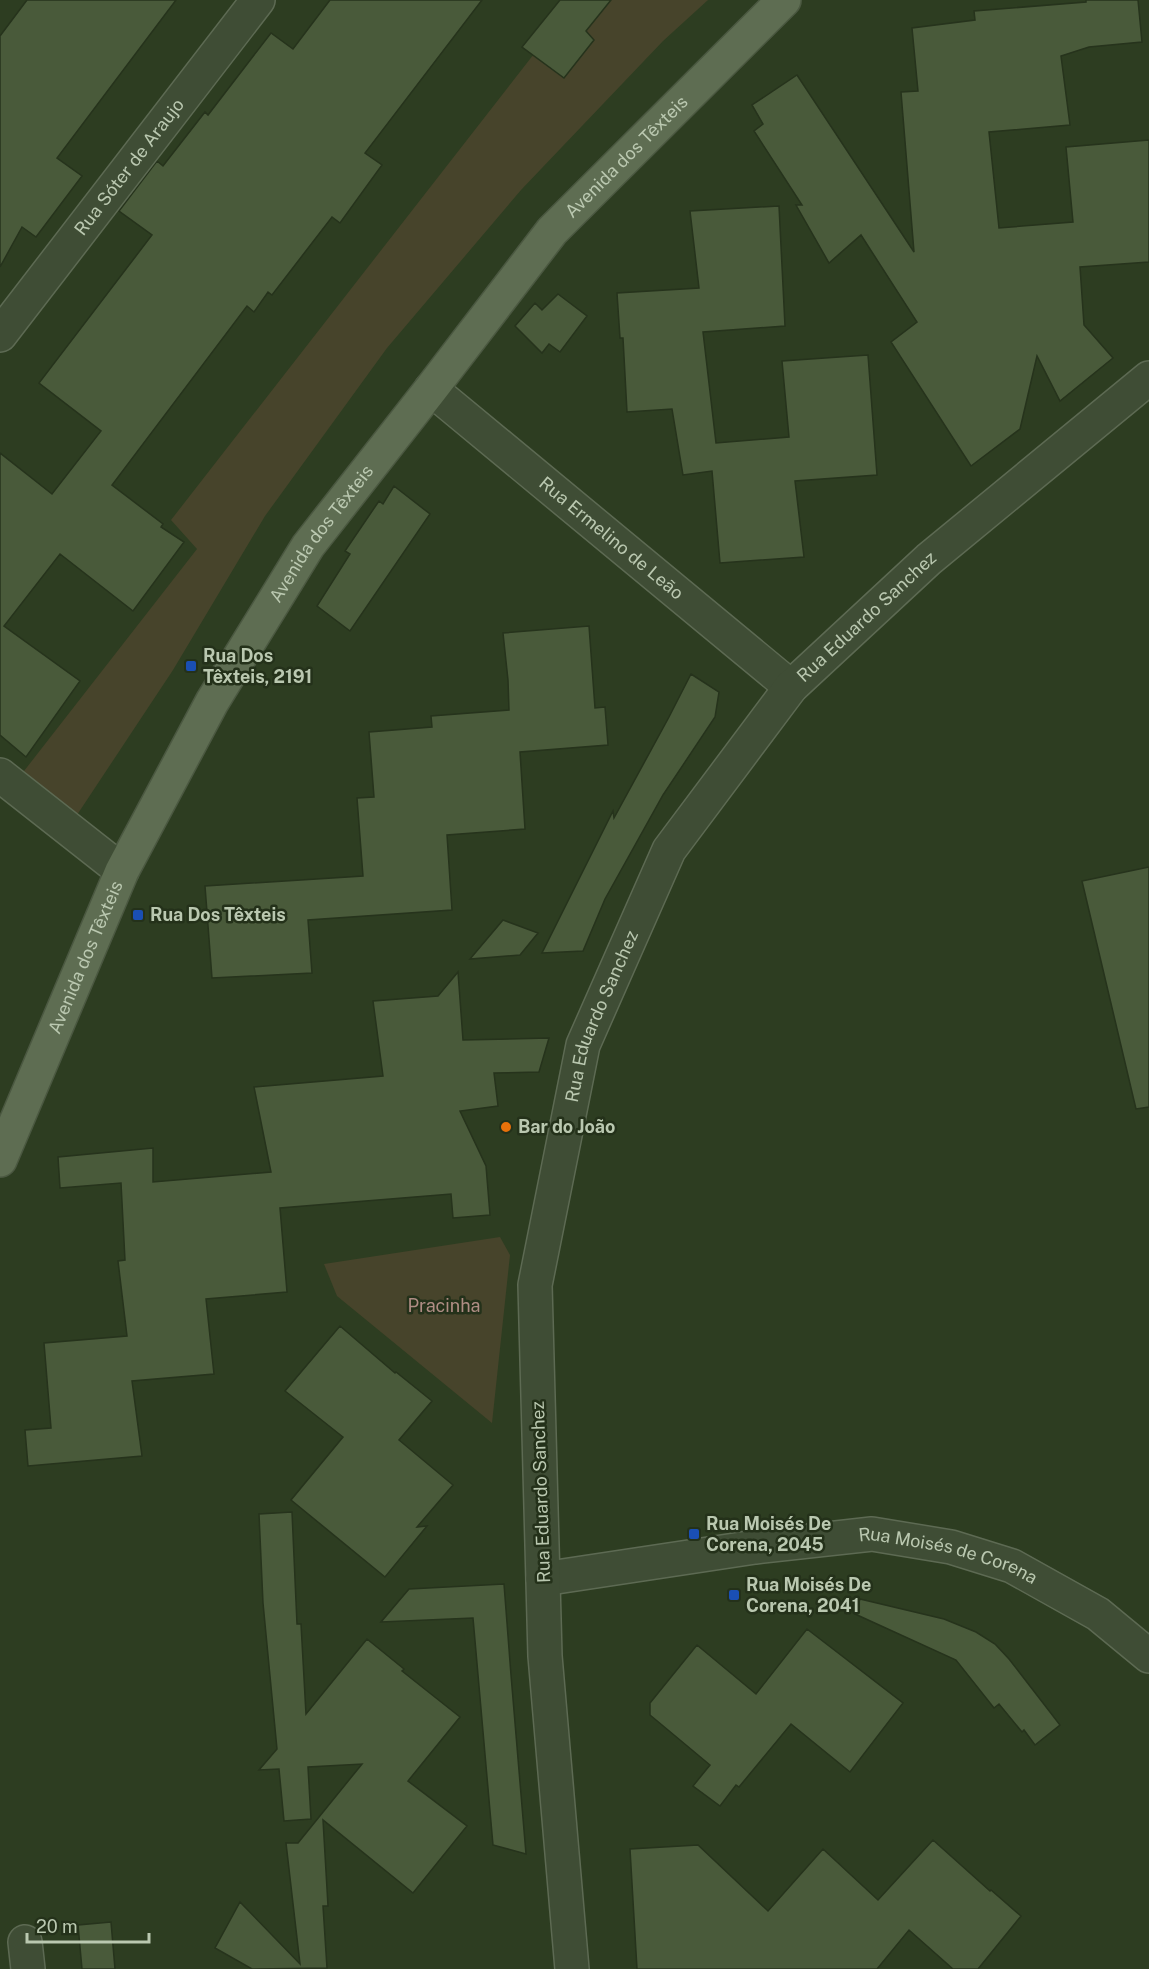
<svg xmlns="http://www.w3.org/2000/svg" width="1149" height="1969" font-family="'Public Sans',sans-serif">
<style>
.green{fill:#47442b}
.building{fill:#495a3a;stroke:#26331c;stroke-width:1.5}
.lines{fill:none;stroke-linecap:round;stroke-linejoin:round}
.minor-casing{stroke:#5d6a53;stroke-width:36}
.major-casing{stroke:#4b5841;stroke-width:36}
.minor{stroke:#3f4d35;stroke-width:33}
.major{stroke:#5e6d52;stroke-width:33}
.transit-dot{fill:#1a4fb4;stroke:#24311a;stroke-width:2}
.food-dot{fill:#e8710a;stroke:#24311a;stroke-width:2}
.labels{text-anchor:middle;stroke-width:5;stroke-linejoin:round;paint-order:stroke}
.street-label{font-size:18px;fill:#bac8b0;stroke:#24311a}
.poi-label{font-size:18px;font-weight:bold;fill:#bac8b0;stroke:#24311a;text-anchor:start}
.park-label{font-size:18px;fill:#af8d84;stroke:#24311a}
</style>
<rect width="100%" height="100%" fill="#2d3d21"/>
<!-- green -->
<path class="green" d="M 576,0 L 708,0 L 663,41 L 521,190 L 387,348 L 265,516 L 173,670 L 71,824 L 24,771 L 197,549 L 171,520 Z
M 500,1237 L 510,1255 L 492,1423 L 337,1296 L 324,1264 Z"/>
<!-- building -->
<path class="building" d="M 27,0 L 176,0 L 57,158 L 82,176 L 36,237 L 22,227 L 0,267 L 0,36 Z
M 330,0 L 482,0 L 365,153 L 382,165 L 340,223 L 332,217 L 272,295 L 268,292 L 254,312 L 247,306 L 112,485 L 163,524 L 161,527 L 184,542 L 133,611 L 60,554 L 4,626 L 80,681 L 26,757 L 0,735 L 0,453 L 52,494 L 101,431 L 39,383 L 152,235 L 119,211 L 157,161 L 163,166 L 205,112 L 208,115 L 271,33 L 293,49 Z
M 560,0 L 611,0 L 586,31 L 594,40 L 564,78 L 522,47 Z
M 1086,0 L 1138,0 L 1142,42 L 1089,47 L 1061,56 L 1070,125 L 989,132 L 999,228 L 1073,222 L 1066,147 L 1149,140 L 1149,262 L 1080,267 L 1084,325 L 1113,358 L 1060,401 L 1037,356 L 1020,429 L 971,466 L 891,342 L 917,322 L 861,235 L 829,263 L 796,205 L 802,205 L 754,131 L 763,124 L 752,105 L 797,75 L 914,252 L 901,92 L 918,91 L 912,28 L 975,20 L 974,11 L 1086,2 Z
M 779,206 L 785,326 L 703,332 L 716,443 L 789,437 L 782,361 L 868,355 L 877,475 L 795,481 L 804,557 L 720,563 L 712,471 L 683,475 L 672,409 L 627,412 L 623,338 L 620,338 L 617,293 L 699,288 L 690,211 Z
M 558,294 L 587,316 L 560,352 L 549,344 L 542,353 L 515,326 L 535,303 L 542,310 Z
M 394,486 L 430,514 L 350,631 L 317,606 L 350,554 L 345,551 L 379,501 L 383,504 Z
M 589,626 L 595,708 L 605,707 L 608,745 L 520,752 L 525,829 L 447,835 L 452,910 L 308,920 L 312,973 L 212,978 L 205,886 L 363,876 L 357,798 L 374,797 L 369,732 L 432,727 L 431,716 L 509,710 L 508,680 L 503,633 Z
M 691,674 L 719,692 L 715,717 L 663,795 L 605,899 L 583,951 L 542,953 L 613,811 L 614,818 L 669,717 Z
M 1149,867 L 1149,1107 L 1136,1109 L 1082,881 Z
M 503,920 L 538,933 L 520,955 L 470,959 Z
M 458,972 L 463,1040 L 549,1038 L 539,1072 L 494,1073 L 498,1106 L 460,1111 L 486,1166 L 490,1215 L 453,1218 L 451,1194 L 280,1208 L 287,1292 L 206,1299 L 214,1374 L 132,1381 L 142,1456 L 28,1466 L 25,1430 L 51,1428 L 44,1343 L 127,1336 L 118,1261 L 125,1260 L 121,1183 L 60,1188 L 58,1157 L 153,1148 L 153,1182 L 271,1172 L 254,1087 L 383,1076 L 373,1001 L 438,996 Z
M 340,1326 L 395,1373 L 396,1372 L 432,1401 L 399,1440 L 453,1485 L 417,1527 L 427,1526 L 385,1577 L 291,1500 L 343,1437 L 285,1391 Z
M 292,1512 L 297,1624 L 301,1624 L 306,1714 L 367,1639 L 404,1669 L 402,1671 L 460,1717 L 408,1781 L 467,1826 L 413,1893 L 323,1820 L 328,1906 L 323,1906 L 327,1968 L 252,1969 L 215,1948 L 240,1902 L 300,1964 L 286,1843 L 298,1843 L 362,1764 L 308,1767 L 311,1819 L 284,1821 L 279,1769 L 259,1770 L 277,1749 L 263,1603 L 259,1514 Z
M 504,1584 L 511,1675 L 526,1854 L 493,1845 L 473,1618 L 381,1622 L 409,1589 Z
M 860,1599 L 944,1619 L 976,1632 L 995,1644 L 1009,1659 L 1060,1725 L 1035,1745 L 1024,1730 L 1022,1732 L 999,1704 L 994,1708 L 956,1660 L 855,1614 Z
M 807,1629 L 903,1703 L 850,1772 L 791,1724 L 739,1787 L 736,1785 L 720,1806 L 693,1786 L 710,1765 L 650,1715 L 650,1703 L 697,1645 L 756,1694 Z
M 933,1840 L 990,1891 L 991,1890 L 1021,1916 L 978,1969 L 953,1969 L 909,1930 L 877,1969 L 637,1969 L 630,1849 L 698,1845 L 768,1911 L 823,1849 L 878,1900 Z
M 111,1922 L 115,1969 L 82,1969 L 78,1925 Z"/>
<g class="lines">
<defs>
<g id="minor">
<path id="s1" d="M 0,335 L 258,0"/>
<path id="s2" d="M 431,389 L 791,687"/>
<path d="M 0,775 L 122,871"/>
<path id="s3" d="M 543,1579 L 755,1547 L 872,1534 L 951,1547 L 1012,1566 L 1098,1614 L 1149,1656"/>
<path d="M 25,1942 L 28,1969"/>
<path id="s4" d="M 572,1969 L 545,1656 L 535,1285 L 583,1045 L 669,850 L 791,687 L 929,559 L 1149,378"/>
</g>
<g id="major">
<path id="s5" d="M 0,1160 L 122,871 L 212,702 L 308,546 L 431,389 L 552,231 L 784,0"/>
</g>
</defs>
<!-- minor casing -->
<use href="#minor" class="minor-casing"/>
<!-- major casing -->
<use href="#major" class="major-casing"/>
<!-- minor -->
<use href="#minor" class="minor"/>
<!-- major -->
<use href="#major" class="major"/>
</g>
<!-- markers -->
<g class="transit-dot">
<rect x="185" y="660" width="12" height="12" rx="3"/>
<rect x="132" y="909" width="12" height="12" rx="3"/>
<rect x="688" y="1528" width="12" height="12" rx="3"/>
<rect x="728" y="1589" width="12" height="12" rx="3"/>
</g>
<circle class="food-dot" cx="506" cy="1127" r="6"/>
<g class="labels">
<!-- street labels -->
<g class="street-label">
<text dy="6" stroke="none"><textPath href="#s5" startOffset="1192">Avenida dos Têxteis</textPath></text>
<text dy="6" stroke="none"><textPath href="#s1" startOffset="212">Rua Sóter de Araujo</textPath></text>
<text dy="6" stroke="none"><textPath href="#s5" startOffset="706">Avenida dos Têxteis</textPath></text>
<text dy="6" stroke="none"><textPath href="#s2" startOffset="234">Rua Ermelino de Leão</textPath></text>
<text dy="6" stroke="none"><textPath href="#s4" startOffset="1450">Rua Eduardo Sanchez</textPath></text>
<text dy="6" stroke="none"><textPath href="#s5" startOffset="220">Avenida dos Têxteis</textPath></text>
<text dy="6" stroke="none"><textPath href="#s4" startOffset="963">Rua Eduardo Sanchez</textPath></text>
<text transform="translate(541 1492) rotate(-92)" y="6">Rua Eduardo Sanchez</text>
<text dy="6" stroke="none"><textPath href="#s3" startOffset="411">Rua Moisés de Corena</textPath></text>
</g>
<!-- poi labels -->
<g class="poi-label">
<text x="203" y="662">Rua Dos<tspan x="203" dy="21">Têxteis, 2191</tspan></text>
<text x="150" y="921">Rua Dos Têxteis</text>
<text x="518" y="1133">Bar do João</text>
<text x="706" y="1530">Rua Moisés De<tspan x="706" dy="21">Corena, 2045</tspan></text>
<text x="746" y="1591">Rua Moisés De<tspan x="746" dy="21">Corena, 2041</tspan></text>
</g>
<!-- park labels -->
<g class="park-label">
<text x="444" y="1312">Pracinha</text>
</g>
</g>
<!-- scale -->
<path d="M27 1933v9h122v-9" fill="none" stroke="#bac8b0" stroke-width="3"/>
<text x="36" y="1933" font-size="18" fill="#bac8b0" stroke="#24311a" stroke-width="4.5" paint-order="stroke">20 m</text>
</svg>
